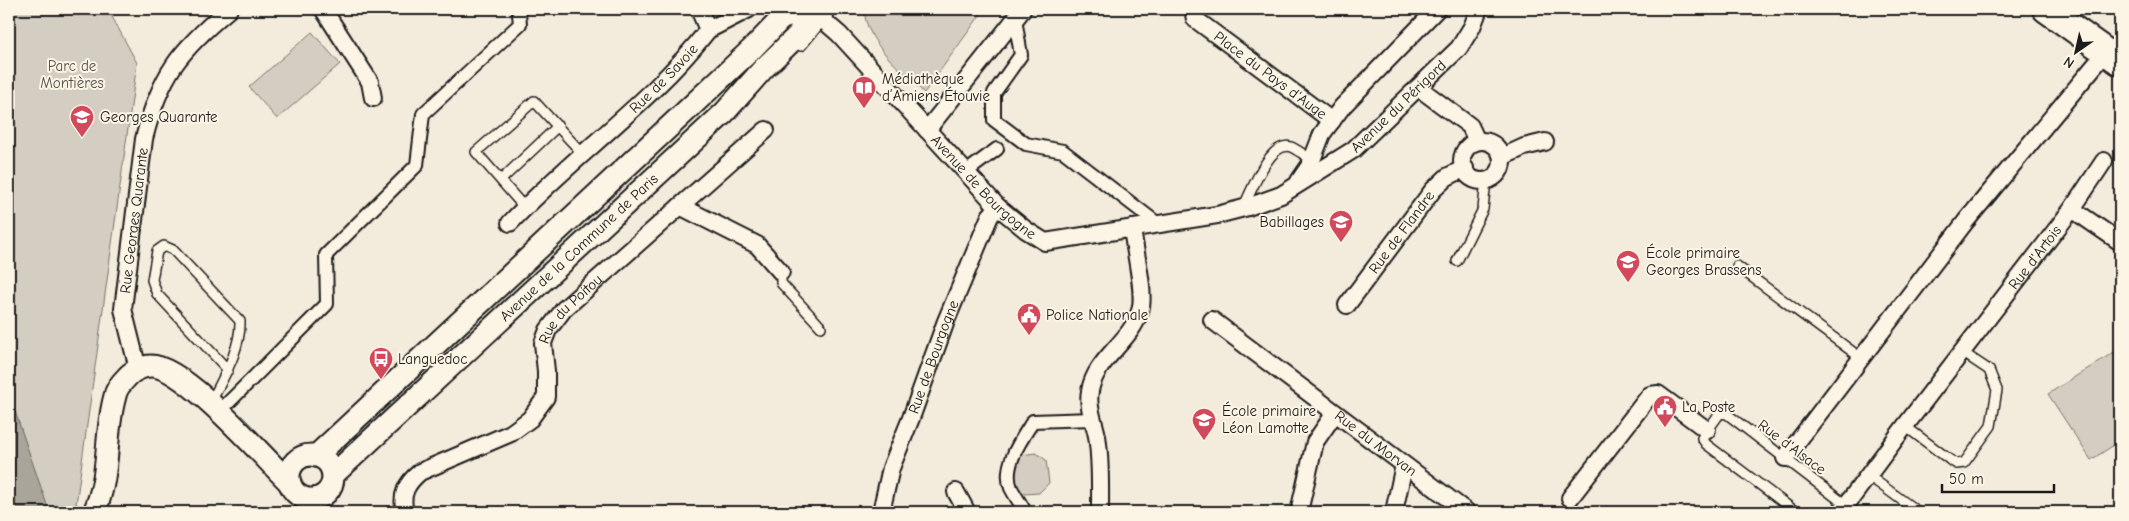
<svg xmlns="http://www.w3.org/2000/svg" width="2129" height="521" font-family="'Comic Neue',sans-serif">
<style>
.green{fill:#d3cec1;stroke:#78756e}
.water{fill:#aaa59b;stroke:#716e68}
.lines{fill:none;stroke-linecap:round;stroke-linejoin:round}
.service-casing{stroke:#1c1c1c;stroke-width:12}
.pedestrian-casing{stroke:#1c1c1c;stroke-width:16}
.minor-casing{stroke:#1c1c1c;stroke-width:20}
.tertiary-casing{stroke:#1c1c1c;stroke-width:25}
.primary-casing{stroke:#1c1c1c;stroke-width:30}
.service{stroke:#fcf5e5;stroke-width:9}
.pedestrian{stroke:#fcf5e5;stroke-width:12}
.minor{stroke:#fcf5e5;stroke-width:16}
.tertiary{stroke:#fcf5e5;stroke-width:21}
.primary{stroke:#fcf5e5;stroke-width:26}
.labels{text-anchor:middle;stroke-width:4;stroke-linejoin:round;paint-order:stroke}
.park-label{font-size:15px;fill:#53514e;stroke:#fcf5e5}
.street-label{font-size:15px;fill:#1c1c1c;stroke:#fcf5e5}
.poi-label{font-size:15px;fill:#1c1c1c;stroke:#fcf5e5;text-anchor:start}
</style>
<rect width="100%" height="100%" fill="#f3ecdd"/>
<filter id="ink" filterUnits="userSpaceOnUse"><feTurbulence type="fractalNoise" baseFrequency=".02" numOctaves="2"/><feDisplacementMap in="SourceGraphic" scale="10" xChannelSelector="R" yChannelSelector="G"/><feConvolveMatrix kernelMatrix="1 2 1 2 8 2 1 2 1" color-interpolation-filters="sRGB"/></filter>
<g filter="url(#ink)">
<!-- green -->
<path class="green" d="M 9,9 L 110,9 L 109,11 L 137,63 L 75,512 L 49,512 L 9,394 Z
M 864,9 L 975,9 L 981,14 L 924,93 C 901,69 866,44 864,9 Z
M 312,32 L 340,64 L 277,119 L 249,87 Z
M 2114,352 L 2120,361 L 2120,441 L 2091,460 L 2048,394 Z
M 1036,453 L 1046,460 L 1049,483 L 1039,493 L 1025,494 L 1016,486 L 1014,464 L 1020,455 Z"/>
<!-- water -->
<path class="water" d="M 9,394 L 46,502 L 49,512 L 9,512 Z"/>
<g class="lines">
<defs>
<path id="service" d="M 801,46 L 832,9
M 501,180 L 558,126
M 524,207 L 476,152 L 534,101 L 582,153
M 1243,208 C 1251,192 1270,140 1291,147 C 1298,150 1305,156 1312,159
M 1457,261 L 1483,209 L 1486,180
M 1737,266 L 1861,358
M 781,272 L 781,283 L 821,327
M 211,402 C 223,378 241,349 240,321 L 173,250 L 164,246 L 157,251 L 152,280 L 157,294 L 228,370
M 1905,426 L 1950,460 L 1957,464 L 1964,463 L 1991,426 L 1997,390 L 1989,370 L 1962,352
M 1869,476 L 1918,512
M 1796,512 L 1706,444 L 1702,438 L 1720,413 L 1727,414 L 1846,505"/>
<path id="pedestrian" d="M 1015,19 L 1021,55 L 994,93 L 994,120 L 1026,144 L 1063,151 L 1158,224
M 966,172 L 997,149
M 220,411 L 327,304 L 326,255 L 417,165 L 423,114 L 520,24 L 519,14 L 521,9
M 1025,512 C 1021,504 1015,496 1011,488 C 1002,465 1022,439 1033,421 L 1092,419"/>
<g id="minor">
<path d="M 323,9 L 370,82 L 373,98"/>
<path id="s1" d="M 810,9 L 839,34 L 998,207 L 1026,230 L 1045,242 L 1217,215 L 1248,207 L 1281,195 L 1353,150 L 1459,48 L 1472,27 L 1479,9"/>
<path id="s2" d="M 1197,9 L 1194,14 L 1195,19 L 1332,121"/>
<path d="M 708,30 L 749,9"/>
<path d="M 1419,88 L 1470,126 L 1477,141"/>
<path d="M 927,130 L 1023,9"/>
<circle cx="1482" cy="161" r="20"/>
<path d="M 1502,157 L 1524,147 L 1545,142"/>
<path d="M 1299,181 L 1310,165 L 1322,134 L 1342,107 L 1437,9"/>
<path d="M 680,206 L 757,245 L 781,272"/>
<path d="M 2072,209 L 2120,242"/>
<path id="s3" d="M 510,223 C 573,156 651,103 708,30 L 699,9"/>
<path id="s4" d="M 1347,305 L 1433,190 L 1447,177 L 1465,168"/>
<path id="s5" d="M 1212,320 L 1467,512"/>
<path id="s6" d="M 138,369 L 123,309 L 144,139 C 160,75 179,51 229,9"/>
<path d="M 1785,458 L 1966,221 L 2106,52"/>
<path d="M 956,492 L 967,512"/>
<path d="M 1570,498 L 1650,395 L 1658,394 L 1707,430"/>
<path id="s7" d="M 405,512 C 400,494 407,483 420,472 L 511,433 L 530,419 L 546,397 L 546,371 L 543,343 L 548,330 L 564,309 L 766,130"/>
<path id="s8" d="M 881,512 L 891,468 L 911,418 L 946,321 L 990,216 L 998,207"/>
<path d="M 1100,512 C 1100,487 1101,461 1097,436 C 1094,421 1087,406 1090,391 C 1095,359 1131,342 1140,311 C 1146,294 1134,248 1132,228"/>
<path d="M 1299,512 L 1315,442 L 1335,413"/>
<path d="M 1394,512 L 1404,465"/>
<path id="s9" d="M 1841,512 L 1905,426 L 2072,209 L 2104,161"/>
</g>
<g id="tertiary">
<circle cx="311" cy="477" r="22"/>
<path d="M 316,456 L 684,113 L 754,47 L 781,19 L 808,9"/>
<path id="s10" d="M 333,475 L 724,113 L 763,69 L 799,34 L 809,9"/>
<path d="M 94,512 C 111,476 104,434 115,396 C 116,389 122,382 127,377 C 132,371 143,366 151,366 C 185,366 264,458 290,483"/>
</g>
<path id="primary" d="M 2046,9 L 2120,62"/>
</defs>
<!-- service casing -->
<use href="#service" class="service-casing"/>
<!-- pedestrian casing -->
<use href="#pedestrian" class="pedestrian-casing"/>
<!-- minor casing -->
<use href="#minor" class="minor-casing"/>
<!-- tertiary casing -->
<use href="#tertiary" class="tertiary-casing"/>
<!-- primary casing -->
<use href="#primary" class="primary-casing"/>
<!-- service -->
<use href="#service" class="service"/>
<!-- pedestrian -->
<use href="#pedestrian" class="pedestrian"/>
<!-- minor -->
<use href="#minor" class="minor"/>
<!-- tertiary -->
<use href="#tertiary" class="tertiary"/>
<!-- primary -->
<use href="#primary" class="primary"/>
</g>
</g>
<!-- icons -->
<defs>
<symbol id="library-pin" viewBox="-11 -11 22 30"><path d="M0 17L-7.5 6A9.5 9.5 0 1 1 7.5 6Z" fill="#d1495b" stroke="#fcf5e5"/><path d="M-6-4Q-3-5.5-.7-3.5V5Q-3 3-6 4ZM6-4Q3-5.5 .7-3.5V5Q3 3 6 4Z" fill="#fff"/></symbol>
<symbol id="school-pin" viewBox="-11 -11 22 30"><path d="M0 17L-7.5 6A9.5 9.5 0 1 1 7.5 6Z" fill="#d1495b" stroke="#fcf5e5"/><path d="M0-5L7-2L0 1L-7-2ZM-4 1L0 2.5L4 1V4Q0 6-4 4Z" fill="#fff"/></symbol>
<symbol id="civic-pin" viewBox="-11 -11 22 30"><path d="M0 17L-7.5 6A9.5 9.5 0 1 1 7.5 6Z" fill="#d1495b" stroke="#fcf5e5"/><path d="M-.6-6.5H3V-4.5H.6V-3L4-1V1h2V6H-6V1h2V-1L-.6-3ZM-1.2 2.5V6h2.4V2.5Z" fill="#fff"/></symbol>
<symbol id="bus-pin" viewBox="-11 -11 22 30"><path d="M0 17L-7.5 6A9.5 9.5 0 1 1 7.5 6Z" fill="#d1495b" stroke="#fcf5e5"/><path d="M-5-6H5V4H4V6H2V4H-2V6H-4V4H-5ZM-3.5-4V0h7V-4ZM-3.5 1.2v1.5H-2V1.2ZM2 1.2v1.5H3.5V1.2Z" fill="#fff"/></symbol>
</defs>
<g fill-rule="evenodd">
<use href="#library-pin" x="850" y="74" width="28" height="38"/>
<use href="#school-pin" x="68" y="103" width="28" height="38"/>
<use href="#school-pin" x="1327" y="208" width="28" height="38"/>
<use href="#school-pin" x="1614" y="248" width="28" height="38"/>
<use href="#civic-pin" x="1015" y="301" width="28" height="38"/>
<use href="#bus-pin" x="367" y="345" width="28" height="38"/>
<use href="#civic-pin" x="1651" y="393" width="28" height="38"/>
<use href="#school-pin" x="1190" y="406" width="28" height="38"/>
</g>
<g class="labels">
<!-- park labels -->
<g class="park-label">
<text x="72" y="71">Parc de<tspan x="72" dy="17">Montières</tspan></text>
</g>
<!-- street labels -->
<g class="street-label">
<text dy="5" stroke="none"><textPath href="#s2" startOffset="105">Place du Pays d'Auge</textPath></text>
<text dy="5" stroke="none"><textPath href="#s3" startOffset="211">Rue de Savoie</textPath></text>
<text dy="5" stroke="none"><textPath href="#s1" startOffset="721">Avenue du Périgord</textPath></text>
<text dy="5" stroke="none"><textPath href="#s1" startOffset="249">Avenue de Bourgogne</textPath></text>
<text dy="5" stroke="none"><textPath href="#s6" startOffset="151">Rue Georges Quarante</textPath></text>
<text dy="5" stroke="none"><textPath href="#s4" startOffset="91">Rue de Flandre</textPath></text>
<text dy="5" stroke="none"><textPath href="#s10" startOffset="335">Avenue de la Commune de Paris</textPath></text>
<text dy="5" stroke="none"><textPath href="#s9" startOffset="320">Rue d'Artois</textPath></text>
<text dy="5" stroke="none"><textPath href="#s7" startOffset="294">Rue du Poitou</textPath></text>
<text dy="5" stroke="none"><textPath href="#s8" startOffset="164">Rue de Bourgogne</textPath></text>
<text dy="5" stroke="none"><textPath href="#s5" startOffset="205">Rue du Morvan</textPath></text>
<text transform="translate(1792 447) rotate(37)" y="5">Rue d'Alsace</text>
</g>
<!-- poi labels -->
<g class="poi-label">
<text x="882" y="84">Médiathèque<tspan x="882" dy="17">d’Amiens Étouvie</tspan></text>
<text x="100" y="122">Georges Quarante</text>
<text x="1324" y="227" text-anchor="end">Babillages</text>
<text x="1646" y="258">École primaire<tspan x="1646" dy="17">Georges Brassens</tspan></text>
<text x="1046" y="320">Police Nationale</text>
<text x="398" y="364">Languedoc</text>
<text x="1682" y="412">La Poste</text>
<text x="1222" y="416">École primaire<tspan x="1222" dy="17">Léon Lamotte</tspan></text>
</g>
</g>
<!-- margin -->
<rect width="2129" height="521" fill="none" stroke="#fcf5e5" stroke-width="30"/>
<rect x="15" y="15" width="2099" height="491" fill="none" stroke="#1c1c1c" stroke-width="2" filter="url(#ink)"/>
<!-- north arrow -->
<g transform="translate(2076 52) rotate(214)" stroke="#fcf5e5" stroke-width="4" paint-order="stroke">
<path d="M0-4L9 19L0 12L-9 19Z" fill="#1c1c1c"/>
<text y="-8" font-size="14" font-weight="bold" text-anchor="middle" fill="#1c1c1c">N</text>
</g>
<!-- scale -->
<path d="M1942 484v8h112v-8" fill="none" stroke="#1c1c1c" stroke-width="2.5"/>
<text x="1949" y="484" font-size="15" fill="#1c1c1c" stroke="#fcf5e5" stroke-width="4" paint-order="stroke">50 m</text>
</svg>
